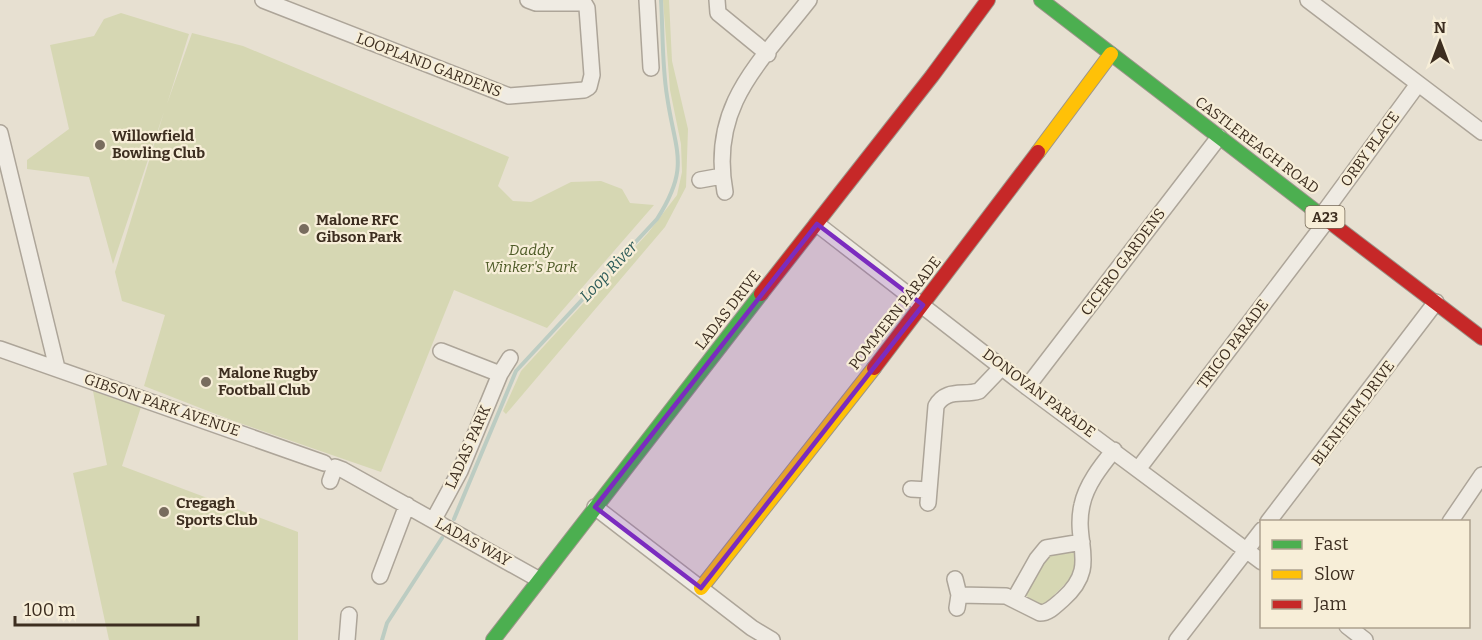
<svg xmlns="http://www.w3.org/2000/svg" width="1482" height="640" font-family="Bitter,serif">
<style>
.green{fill:#d6d7b3}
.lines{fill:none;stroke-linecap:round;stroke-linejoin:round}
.stream{stroke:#bcccc2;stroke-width:4}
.street-casing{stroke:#ada599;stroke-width:18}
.fast-casing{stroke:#9c958a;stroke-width:16}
.slow-casing{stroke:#9c958a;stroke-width:16}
.jam-casing{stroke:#9c958a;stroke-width:16}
.street{stroke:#efebe3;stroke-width:15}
.fast{stroke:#4caf50;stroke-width:14}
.slow{stroke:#ffc107;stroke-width:14}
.jam{stroke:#c62828;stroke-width:14}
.marked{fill:#7b2cbf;fill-opacity:0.2;stroke:#7b2cbf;stroke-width:4.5;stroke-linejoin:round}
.poi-dot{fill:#786c5e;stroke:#f7eed8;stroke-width:2}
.labels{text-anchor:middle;stroke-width:4.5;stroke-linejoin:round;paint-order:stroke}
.shield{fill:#f7eed8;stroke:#756857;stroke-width:1.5}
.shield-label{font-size:14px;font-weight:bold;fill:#3d2e20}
.street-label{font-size:15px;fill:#3d2e20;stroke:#f7eed8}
.poi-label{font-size:15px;font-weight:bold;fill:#3d2e20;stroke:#f7eed8;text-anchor:start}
.park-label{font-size:15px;font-style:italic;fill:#4d5a26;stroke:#f7eed8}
.water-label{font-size:16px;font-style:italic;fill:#2f5d5a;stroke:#f7eed8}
</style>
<rect width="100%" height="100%" fill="#e7e0d1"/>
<!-- green -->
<path class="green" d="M 663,0 L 669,0 L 672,61 L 688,129 L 686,187 L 665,227 L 506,414 L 503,411 L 521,371 L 648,233 L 677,195 L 682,172 L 681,144 L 670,90 Z
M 121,13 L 189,34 L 167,104 L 192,33 L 243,46 L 509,157 L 498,186 L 513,201 L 531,202 L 571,182 L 601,181 L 622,189 L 630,203 L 654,205 L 547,328 L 454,290 L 381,472 L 231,420 L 144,386 L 165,315 L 122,301 L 115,272 L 164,112 L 113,264 L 89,177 L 27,169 L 27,160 L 69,129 L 50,45 L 94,36 L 104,19 Z
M 93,391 L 141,407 L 122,466 L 298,532 L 298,640 L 109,640 L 73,473 L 107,465 Z
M 1065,549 L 1074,551 L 1077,558 L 1073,576 L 1045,604 L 1041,606 C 1033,603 1027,599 1024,590 L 1044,555 Z"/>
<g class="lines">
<!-- stream -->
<path class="stream" d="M 454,519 L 516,371 L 657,219 C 691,166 675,152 667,96 C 662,65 663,32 661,0
M 382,640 L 387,623 L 442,538"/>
<defs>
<path id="street" d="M 263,0 L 509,96 L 584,90 L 589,87 L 592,75 L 587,8 L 584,3 L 536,3 L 528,0
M 647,0 L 651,68
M 717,0 L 718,13 L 768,54
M 1308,0 L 1482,132
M 0,133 L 57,368
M 700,180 L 722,176
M 725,192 C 709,105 760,63 809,0
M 1322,215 L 1418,84
M 817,224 L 1027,387 L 1262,562
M 0,349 L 324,463
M 441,351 L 500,374
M 1027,387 L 1219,137
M 1139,468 L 1328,219
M 330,481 L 335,467 L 343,470 L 538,579
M 911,489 L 929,490
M 928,503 L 936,406 C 946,388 963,396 979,391 L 1002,367
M 595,507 L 752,628 L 772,640
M 434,519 L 460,471 L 500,374 L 510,358
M 1268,522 L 1436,302
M 1450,522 L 1482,475
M 380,576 L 407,505
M 955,579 L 959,595 L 957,608
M 959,595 L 1006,596 L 1040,613 C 1049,613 1056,605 1063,599 C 1100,566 1073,544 1082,505 C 1086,485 1101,466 1114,450
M 1015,598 L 1037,559 L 1046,548 L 1082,542
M 1347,626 L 1365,640
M 347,640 L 349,615
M 1177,640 L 1262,530"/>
<path id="fast" d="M 1041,0 L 1318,213
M 493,640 L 761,294"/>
<path id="slow" d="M 1038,152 L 1111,54
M 701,588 L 874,368"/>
<path id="jam" d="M 1318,213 L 1482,338
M 761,294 L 932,76 L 988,0
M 874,368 L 1038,152"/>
</defs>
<!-- street casing -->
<use href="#street" class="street-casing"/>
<!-- fast casing -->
<use href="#fast" class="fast-casing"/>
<!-- slow casing -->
<use href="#slow" class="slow-casing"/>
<!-- jam casing -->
<use href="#jam" class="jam-casing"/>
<!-- street -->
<use href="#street" class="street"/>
<!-- fast -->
<use href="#fast" class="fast"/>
<!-- slow -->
<use href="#slow" class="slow"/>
<!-- jam -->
<use href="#jam" class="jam"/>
</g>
<!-- marked area -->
<path class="marked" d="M 817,224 L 923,305 L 701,588 L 595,507 Z"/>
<!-- markers -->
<g class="poi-dot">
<circle cx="100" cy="145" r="6"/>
<circle cx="304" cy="229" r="6"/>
<circle cx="206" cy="382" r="6"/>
<circle cx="164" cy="512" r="6"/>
</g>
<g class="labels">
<!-- shield labels -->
<rect class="shield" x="1305.5" y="206" width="39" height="22" rx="4.5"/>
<g class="shield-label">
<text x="1325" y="222">A23</text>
</g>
<!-- street labels -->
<g class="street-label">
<text transform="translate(429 65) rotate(21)" y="5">LOOPLAND GARDENS</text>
<text transform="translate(1257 145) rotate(37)" y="5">CASTLEREAGH ROAD</text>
<text transform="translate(1370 149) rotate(-54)" y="5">ORBY PLACE</text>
<text transform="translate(1123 262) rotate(-53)" y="5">CICERO GARDENS</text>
<text transform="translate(728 310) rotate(-52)" y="5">LADAS DRIVE</text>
<text transform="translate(895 313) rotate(-52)" y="5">POMMERN PARADE</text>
<text transform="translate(1233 344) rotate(-53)" y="5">TRIGO PARADE</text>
<text transform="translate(1039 393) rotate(37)" y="5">DONOVAN PARADE</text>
<text transform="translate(162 405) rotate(19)" y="5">GIBSON PARK AVENUE</text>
<text transform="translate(1353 413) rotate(-53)" y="5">BLENHEIM DRIVE</text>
<text transform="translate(468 447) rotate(-66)" y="5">LADAS PARK</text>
<text transform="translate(473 542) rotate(29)" y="5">LADAS WAY</text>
</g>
<!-- poi labels -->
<g class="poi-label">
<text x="112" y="141">Willowfield<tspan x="112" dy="17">Bowling Club</tspan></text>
<text x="316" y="225">Malone RFC<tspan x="316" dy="17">Gibson Park</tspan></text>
<text x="218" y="378">Malone Rugby<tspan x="218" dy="17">Football Club</tspan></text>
<text x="176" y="508">Cregagh<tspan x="176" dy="17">Sports Club</tspan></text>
</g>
<!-- park labels -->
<g class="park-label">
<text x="531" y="255">Daddy<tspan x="531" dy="17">Winker's Park</tspan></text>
</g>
<!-- water labels -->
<g class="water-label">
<text transform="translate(608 271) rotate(-47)" y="6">Loop River</text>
</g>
</g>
<!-- legend -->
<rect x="1260" y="520" width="210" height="108" fill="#f7eed8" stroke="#ada18e" stroke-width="1.5"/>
<rect x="1272" y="540" width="30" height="9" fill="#4caf50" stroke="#ada18e" stroke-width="1.5"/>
<text x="1314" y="550" font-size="18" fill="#3d2e20">Fast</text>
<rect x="1272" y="570" width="30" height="9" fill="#ffc107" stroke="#ada18e" stroke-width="1.5"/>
<text x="1314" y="580" font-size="18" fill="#3d2e20">Slow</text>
<rect x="1272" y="600" width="30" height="9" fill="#c62828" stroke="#ada18e" stroke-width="1.5"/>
<text x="1314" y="610" font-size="18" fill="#3d2e20">Jam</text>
<!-- north arrow -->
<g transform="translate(1440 42)" stroke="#f7eed8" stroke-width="4.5" paint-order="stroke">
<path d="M0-4.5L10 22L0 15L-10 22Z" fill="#3d2e20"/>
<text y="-9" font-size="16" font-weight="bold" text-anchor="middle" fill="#3d2e20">N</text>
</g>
<!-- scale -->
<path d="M15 616v9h183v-9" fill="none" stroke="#3d2e20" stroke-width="3"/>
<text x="24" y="616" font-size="18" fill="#3d2e20" stroke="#f7eed8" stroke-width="4.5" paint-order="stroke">100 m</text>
</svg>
